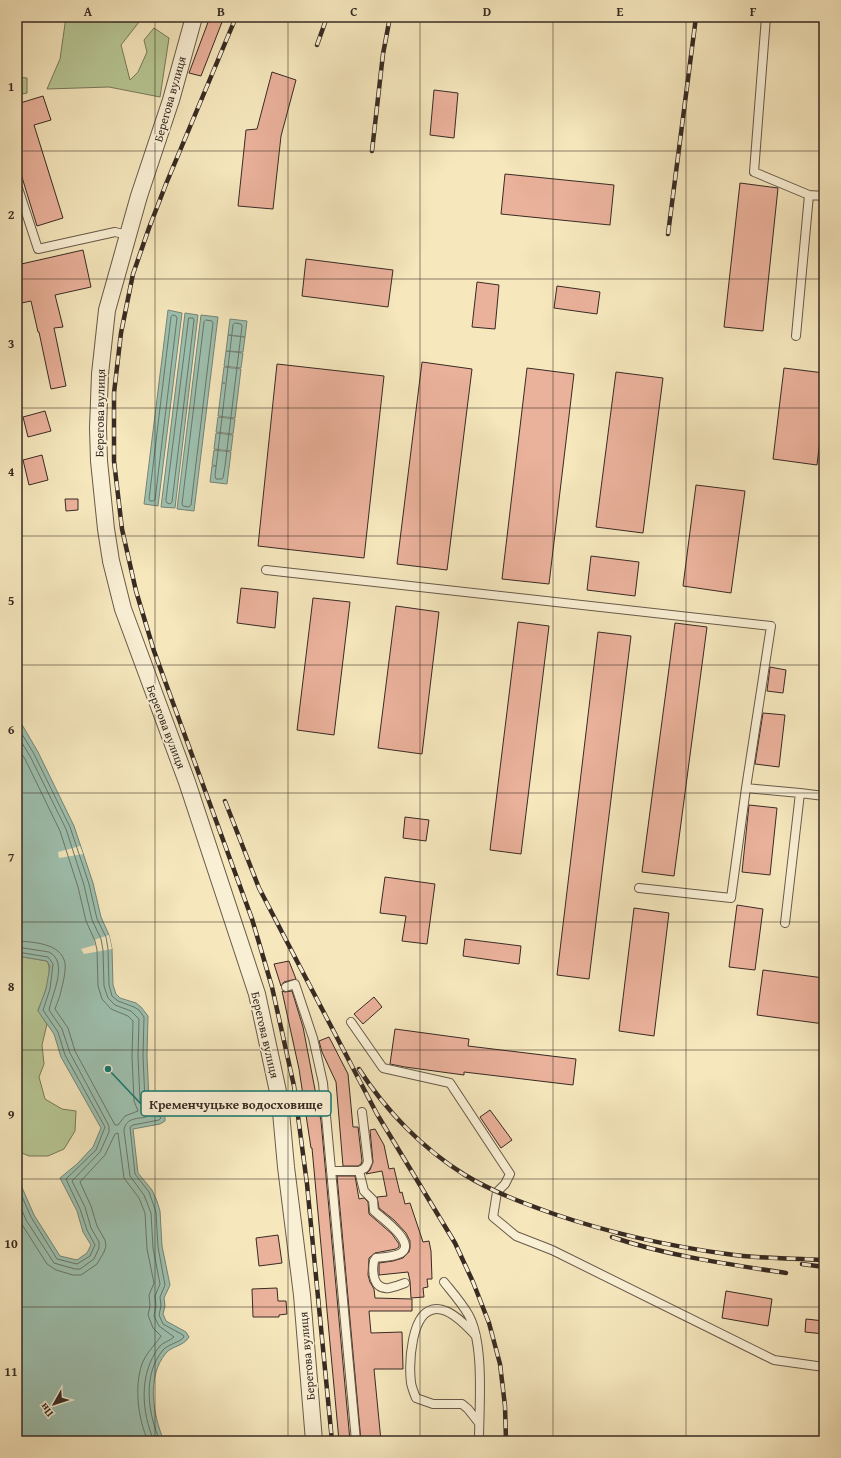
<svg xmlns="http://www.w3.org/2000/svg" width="841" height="1458" font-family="'Gentium Book Plus',serif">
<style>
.green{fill:#b7c795;stroke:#78795c}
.water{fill:#9dc0af;stroke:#758477}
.pier{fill:#f6e7bd}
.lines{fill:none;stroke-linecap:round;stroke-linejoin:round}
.shore{stroke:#6a7669;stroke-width:1}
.building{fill:#eab19b;stroke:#382b23}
.service-casing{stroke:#685a4a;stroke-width:10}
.minor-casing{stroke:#685a4a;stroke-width:18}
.service{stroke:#f9efd4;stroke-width:8}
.minor{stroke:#f9efd4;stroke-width:16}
.rail-casing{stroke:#382b23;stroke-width:4.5}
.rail{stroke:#f9efd4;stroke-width:3;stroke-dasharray:9;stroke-linecap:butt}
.grid{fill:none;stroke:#382b23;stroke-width:1;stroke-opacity:0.55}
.labels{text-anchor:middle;stroke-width:3.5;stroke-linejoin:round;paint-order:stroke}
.street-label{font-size:12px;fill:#382b23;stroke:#f9efd4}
.leader{fill:none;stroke:#0f766e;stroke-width:1.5}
.callout-dot{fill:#0f766e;stroke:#f9efd4;stroke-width:1.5}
.callout{fill:#f9efd4;stroke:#0f766e;stroke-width:1.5}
.callout-label{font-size:13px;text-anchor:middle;font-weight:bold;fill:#382b23}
.neatline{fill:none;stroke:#382b23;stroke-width:1.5}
.grid-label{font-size:13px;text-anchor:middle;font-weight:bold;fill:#382b23}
</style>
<rect width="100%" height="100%" fill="#f6e7bd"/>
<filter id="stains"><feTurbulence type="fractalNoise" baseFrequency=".005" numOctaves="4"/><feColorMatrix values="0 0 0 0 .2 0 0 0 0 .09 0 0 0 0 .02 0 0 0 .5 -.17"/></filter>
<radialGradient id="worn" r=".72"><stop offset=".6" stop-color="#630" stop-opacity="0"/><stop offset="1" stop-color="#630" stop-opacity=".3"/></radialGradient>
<!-- green -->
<path class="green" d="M 66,17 L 143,17 L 121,45 L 130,80 L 138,72 L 147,52 L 144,40 L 154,28 L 169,38 L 160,97 L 109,87 L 47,89 L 60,59 Z
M 17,77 L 27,78 L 27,93 L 17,95 Z
M 17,956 L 47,961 C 54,973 43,998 38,1010 L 47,1024 L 42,1045 L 44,1064 L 39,1077 L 45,1099 L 62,1109 L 76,1111 L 75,1131 L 64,1149 L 48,1156 L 29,1156 L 17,1151 Z"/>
<!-- water -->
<path class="water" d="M 168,310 L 182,313 L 158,506 L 144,504 Z
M 185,313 L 198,315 L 175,508 L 161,507 Z
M 201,315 L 218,317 L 194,511 L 177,509 Z
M 230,319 L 247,321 L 245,337 L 228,335 Z
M 228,335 L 245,337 L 243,352 L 226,351 Z
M 226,351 L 243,353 L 241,368 L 224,366 Z
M 224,367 L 241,369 L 235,418 L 218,416 L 222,383 L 225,383 L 222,383 Z
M 218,417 L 235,419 L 233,434 L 216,432 Z
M 216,433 L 233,435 L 231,451 L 214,449 Z
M 214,450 L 231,452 L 227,484 L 210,482 L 212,466 L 216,466 L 212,465 Z
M 17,716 L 38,752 L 74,826 L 93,883 L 101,917 L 109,935 L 112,949 L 113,985 L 116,994 L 120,998 L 136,1003 L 141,1007 L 148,1016 L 147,1056 L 149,1100 C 150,1100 152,1106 153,1107 C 158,1113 166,1111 165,1121 L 160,1124 L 133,1129 L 138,1173 L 152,1190 L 157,1201 L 160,1211 L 162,1246 L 170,1285 L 164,1298 L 165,1306 L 163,1314 L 166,1321 L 186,1332 L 189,1337 C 184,1346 172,1346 166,1353 C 146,1377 153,1415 164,1441 L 17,1441 L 17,1176 L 34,1215 L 60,1256 L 77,1260 L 87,1253 L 91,1245 L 83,1232 L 77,1211 L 60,1178 L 77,1164 L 93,1147 L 101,1128 L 61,1057 L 54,1034 L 38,1011 L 46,989 L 50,966 L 47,961 L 17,956 Z"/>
<!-- pier -->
<path class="pier" d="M 80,846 L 83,854 L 59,858 L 58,852 Z
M 109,935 L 112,949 L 84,954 L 81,949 L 95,945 L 94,940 Z"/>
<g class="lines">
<!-- shore -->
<path class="shore" d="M 173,315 L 176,316 L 177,318 L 155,500 L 153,501 L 150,501 L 149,499 L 171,317 Z
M 189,318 L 193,318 L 194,320 L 172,502 L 170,504 L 167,503 L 166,501 Z
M 206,320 L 212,321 L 213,323 L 191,505 L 189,507 L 183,506 L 182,504 L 204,322 Z
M 235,323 L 241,324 L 242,326 L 225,466 L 223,478 L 222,479 L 216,479 L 215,476 L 233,325 Z
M 17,726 L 34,754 L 70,827 L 89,884 L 97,919 L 106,937 L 108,949 L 109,985 L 112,996 L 118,1001 L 134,1007 L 139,1010 L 144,1017 L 143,1056 L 145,1101 L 150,1109 L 161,1118 L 159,1120 L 133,1125 L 130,1127 L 135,1174 L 149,1192 L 156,1212 L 158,1247 L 165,1285 L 160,1297 L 161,1306 L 159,1315 L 163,1324 L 183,1335 L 184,1337 C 179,1343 168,1344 163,1350 C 142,1375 148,1414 160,1441
M 17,735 L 30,756 L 66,829 L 84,885 L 92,920 L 101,939 L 103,950 L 104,986 L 108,998 L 115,1005 L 131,1011 L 139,1019 L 138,1056 L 140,1101 L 148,1115 L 146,1117 C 136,1119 125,1118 124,1131 L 130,1176 L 144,1195 L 151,1213 L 153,1248 L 160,1284 L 155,1296 L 156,1306 L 154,1316 L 159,1326 L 174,1337 C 170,1341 163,1342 159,1347 C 139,1374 141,1411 154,1441
M 17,747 L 25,759 L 60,831 L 78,887 L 86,921 L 95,941 L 97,950 L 98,986 L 102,999 L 111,1009 L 128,1016 L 133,1021 L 132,1056 L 134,1101 L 138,1111 L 125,1116 L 118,1125 L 115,1125 L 75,1051 L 68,1028 L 55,1009 C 57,1003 60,997 61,991 C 63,983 66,971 65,963 C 61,943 33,942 17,941
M 17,947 L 49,952 C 69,962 52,994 49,1010 L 62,1029 L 70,1053 L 109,1126 L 109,1132 L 100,1152 L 72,1181 L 85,1207 L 91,1228 L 99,1242 L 99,1248 L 94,1259 L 80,1269 L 75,1269 L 54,1263 L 26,1220 L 17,1198
M 17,952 L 48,957 L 53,964 L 50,989 L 43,1010 L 58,1032 L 65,1055 L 105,1127 L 96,1150 L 66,1179 L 80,1209 L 87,1230 L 95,1245 L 90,1256 L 77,1264 L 57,1259 L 31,1217 L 17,1185
M 17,1214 L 21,1223 L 47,1264 L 56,1270 L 73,1275 L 81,1275 L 97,1264 L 104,1252 L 106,1246 L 105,1240 L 97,1226 L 91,1206 L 80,1182 L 105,1155 L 115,1134 L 118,1133 L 124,1178 L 139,1198 L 145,1213 L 147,1249 L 154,1283 L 149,1295 L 150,1306 L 148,1315 L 153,1328 L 161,1336 C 155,1345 146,1353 142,1364 C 134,1387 138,1419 148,1441"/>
</g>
<!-- building -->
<path class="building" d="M 210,17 L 224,17 L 201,76 L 189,73 Z
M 272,72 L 296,80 L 281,136 L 273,209 L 238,206 L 246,130 L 257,129 Z
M 434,90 L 458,93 L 454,138 L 430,135 Z
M 43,96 L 51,120 L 34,125 L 63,218 L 37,226 L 17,161 L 17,104 Z
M 505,174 L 614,185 L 610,225 L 501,214 Z
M 740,183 L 778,188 L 763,331 L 724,327 Z
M 83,250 L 91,287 L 55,295 L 63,327 L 54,328 L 66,386 L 51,389 L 39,332 L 38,332 L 31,301 L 17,304 L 17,265 Z
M 306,259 L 393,270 L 388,307 L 302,296 Z
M 477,282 L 499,285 L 495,329 L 472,327 Z
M 557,286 L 600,292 L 597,314 L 554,308 Z
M 422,362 L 472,369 L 447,570 L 397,564 Z
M 277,364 L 384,376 L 364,558 L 258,546 Z
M 527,368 L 574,374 L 549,584 L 502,579 Z
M 784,368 L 824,373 L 824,406 L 817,465 L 773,459 Z
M 616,372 L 663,378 L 643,533 L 596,527 Z
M 45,411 L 51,431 L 28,437 L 23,417 Z
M 42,455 L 48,480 L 29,485 L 23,460 Z
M 696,485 L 745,491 L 731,593 L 683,586 Z
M 65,499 L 78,499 L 78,510 L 66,511 Z
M 591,556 L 639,562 L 635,596 L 587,590 Z
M 241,588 L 278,592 L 275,628 L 237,623 Z
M 313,598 L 350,602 L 334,735 L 297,730 Z
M 396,606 L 439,612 L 422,754 L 378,748 Z
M 518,622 L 549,626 L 521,854 L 490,850 Z
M 675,623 L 707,627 L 674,876 L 642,872 Z
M 598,632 L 631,636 L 589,979 L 557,975 Z
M 770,667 L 786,670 L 783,693 L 767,691 Z
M 763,713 L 785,715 L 779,767 L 755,764 Z
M 749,805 L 777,808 L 770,875 L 742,872 Z
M 405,817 L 429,820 L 426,841 L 403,838 Z
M 385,877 L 435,884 L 427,944 L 402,941 L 406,916 L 380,913 Z
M 737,905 L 763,909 L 755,970 L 729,967 Z
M 634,908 L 669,913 L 654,1036 L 619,1031 Z
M 465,939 L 521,946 L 519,964 L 463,956 Z
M 289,961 L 296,979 L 284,982 L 281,986 L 274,964 Z
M 763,970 L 824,978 L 824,1024 L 757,1015 Z
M 282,991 L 285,992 L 292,991 L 303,1027 L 321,1121 L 350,1441 L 339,1441 L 312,1148 L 311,1148 L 299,1069 Z
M 374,997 L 382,1007 L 363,1024 L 354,1014 Z
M 395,1029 L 469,1039 L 468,1046 L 576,1059 L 573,1085 L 464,1072 L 464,1075 L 405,1067 L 390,1064 Z
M 329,1037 L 348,1074 L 353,1127 L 358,1127 L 362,1161 L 361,1164 L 358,1166 L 343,1166 L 336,1082 L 322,1052 L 319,1041 Z
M 490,1110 L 512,1140 L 501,1148 L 480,1117 Z
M 375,1129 L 384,1145 L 389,1169 L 394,1168 L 400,1193 L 402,1192 L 405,1204 L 410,1203 L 423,1242 L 429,1241 L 431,1251 L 432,1279 L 427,1279 L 428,1287 L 423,1288 L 424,1297 L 411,1298 L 410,1281 L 408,1272 L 379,1275 L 379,1263 L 393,1261 L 403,1258 L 409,1252 L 410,1248 L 410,1241 L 406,1233 L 394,1220 L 379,1208 L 377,1197 L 387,1196 L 382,1171 L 366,1174 L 370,1170 L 373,1162 L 370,1130 Z
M 337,1176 L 355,1176 L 359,1199 L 364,1198 L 368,1202 L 369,1214 L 392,1234 L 399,1244 L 399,1247 L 396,1249 L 375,1253 L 369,1258 L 368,1275 L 370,1282 L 374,1289 L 375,1298 L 412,1299 L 412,1311 L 369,1311 L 371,1333 L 402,1332 L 403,1369 L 374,1369 L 381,1441 L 361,1441 Z
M 278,1235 L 282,1263 L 259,1266 L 256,1238 Z
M 277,1288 L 278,1301 L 286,1301 L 287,1314 L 279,1315 L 279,1317 L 253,1317 L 252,1289 Z
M 726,1291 L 772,1299 L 768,1326 L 722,1318 Z
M 806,1319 L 824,1321 L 824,1334 L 805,1332 Z"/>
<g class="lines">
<defs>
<path id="service" d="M 766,17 L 754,172 L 809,195
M 17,185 L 38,249 L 115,232 L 128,235
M 796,336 L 809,195 L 824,196
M 266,570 L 771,626 L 746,788
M 639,888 L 731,898 L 746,788 L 800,793
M 785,923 L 800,793 L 824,796
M 286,987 L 295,984 L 313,1038 L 323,1083 L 356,1441
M 351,1022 L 383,1068 L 450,1083 L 510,1174 L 505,1184 L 497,1192 L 493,1217 L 516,1236 L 552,1250 L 774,1360 L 824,1367
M 331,1171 L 359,1171 L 364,1191 L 373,1200 L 374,1211 C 381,1217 417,1243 401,1253 C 394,1257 383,1257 376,1258 L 374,1261 C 372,1272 373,1290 389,1288 C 394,1287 400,1285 405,1283
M 359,1171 L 365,1168 L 368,1162 L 362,1112
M 444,1282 C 452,1292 461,1302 468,1314 C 485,1343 479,1406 479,1441
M 476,1336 C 467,1326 451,1309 437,1309 C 410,1309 409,1365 411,1383 C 412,1388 414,1393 416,1398 L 433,1404 L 462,1404 L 468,1409 L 479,1423"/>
<path id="minor" d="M 194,17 L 171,100 L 139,196 L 107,310 L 100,374 L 98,428 L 99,461 L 106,529 L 111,561 L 123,609 L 187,782 L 257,994 L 280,1101 L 286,1167 L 302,1295 L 314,1441"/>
</defs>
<!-- service casing -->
<use href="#service" class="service-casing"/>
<!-- minor casing -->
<use href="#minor" class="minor-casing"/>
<!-- service -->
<use href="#service" class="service"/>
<!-- minor -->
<use href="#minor" class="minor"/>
<defs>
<path id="rail" d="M 236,17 L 166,184 L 149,228 L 133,274 L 121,333 L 114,393 L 114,461 L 122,529 L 136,591 L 154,651 L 252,919 L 272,987 L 294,1086 L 307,1184 L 332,1441
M 317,45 L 327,17
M 372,151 L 383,54 L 390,17
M 668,234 L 696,17
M 225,801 L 259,888 L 299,965 L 377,1114 L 455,1243 L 473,1282 L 489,1323 L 500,1364 L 505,1406 L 506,1441
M 359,1069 C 386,1111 423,1149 465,1175 C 493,1192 523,1203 554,1214 C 610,1233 668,1246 727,1254 C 759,1259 792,1258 824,1260
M 612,1237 C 668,1256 727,1264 786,1273
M 802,1264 L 824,1267"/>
</defs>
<!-- rail casing -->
<use href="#rail" class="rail-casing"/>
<!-- rail -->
<use href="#rail" class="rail"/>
</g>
<!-- grid -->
<path class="grid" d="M 155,17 L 155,1441M 288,17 L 288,1441M 420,17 L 420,1441M 553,17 L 553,1441M 686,17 L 686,1441M 17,151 L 824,151M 17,279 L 824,279M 17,408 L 824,408M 17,536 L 824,536M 17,665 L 824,665M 17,793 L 824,793M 17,922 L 824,922M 17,1050 L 824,1050M 17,1179 L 824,1179M 17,1307 L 824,1307"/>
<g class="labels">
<!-- street labels -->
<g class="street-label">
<text transform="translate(170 99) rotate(-74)" y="4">Берегова вулиця</text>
<text transform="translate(100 413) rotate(-89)" y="4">Берегова вулиця</text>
<text transform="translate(166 727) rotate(69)" y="4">Берегова вулиця</text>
<text transform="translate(265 1035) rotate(77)" y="4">Берегова вулиця</text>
<text transform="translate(307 1356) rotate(-95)" y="4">Берегова вулиця</text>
</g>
</g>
<!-- callouts -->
<path class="leader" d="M108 1069L141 1104"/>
<circle class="callout-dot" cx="108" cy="1069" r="4"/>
<rect class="callout" x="141" y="1091" width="190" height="25" rx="4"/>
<g class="callout-label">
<text x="236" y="1109">Кременчуцьке водосховище</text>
</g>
<!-- margin -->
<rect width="841" height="1458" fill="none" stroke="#f6e7bd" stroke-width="44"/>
<!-- north arrow -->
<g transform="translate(54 1404) rotate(231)" stroke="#f9efd4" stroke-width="3" paint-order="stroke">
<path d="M0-3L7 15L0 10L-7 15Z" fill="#382b23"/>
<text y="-6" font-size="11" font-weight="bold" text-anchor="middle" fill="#382b23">Пн</text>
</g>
<rect x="22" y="22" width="797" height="1414" class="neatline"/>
<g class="grid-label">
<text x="88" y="16">A</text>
<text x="221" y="16">B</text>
<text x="354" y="16">C</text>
<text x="487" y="16">D</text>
<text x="620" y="16">E</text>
<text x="753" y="16">F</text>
<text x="11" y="91">1</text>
<text x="11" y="219">2</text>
<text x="11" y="348">3</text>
<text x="11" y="476">4</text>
<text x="11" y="605">5</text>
<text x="11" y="734">6</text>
<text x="11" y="862">7</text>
<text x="11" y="991">8</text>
<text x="11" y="1119">9</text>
<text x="11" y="1248">10</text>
<text x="11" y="1376">11</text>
</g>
<rect width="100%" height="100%" filter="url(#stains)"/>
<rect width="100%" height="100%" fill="url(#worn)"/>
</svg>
